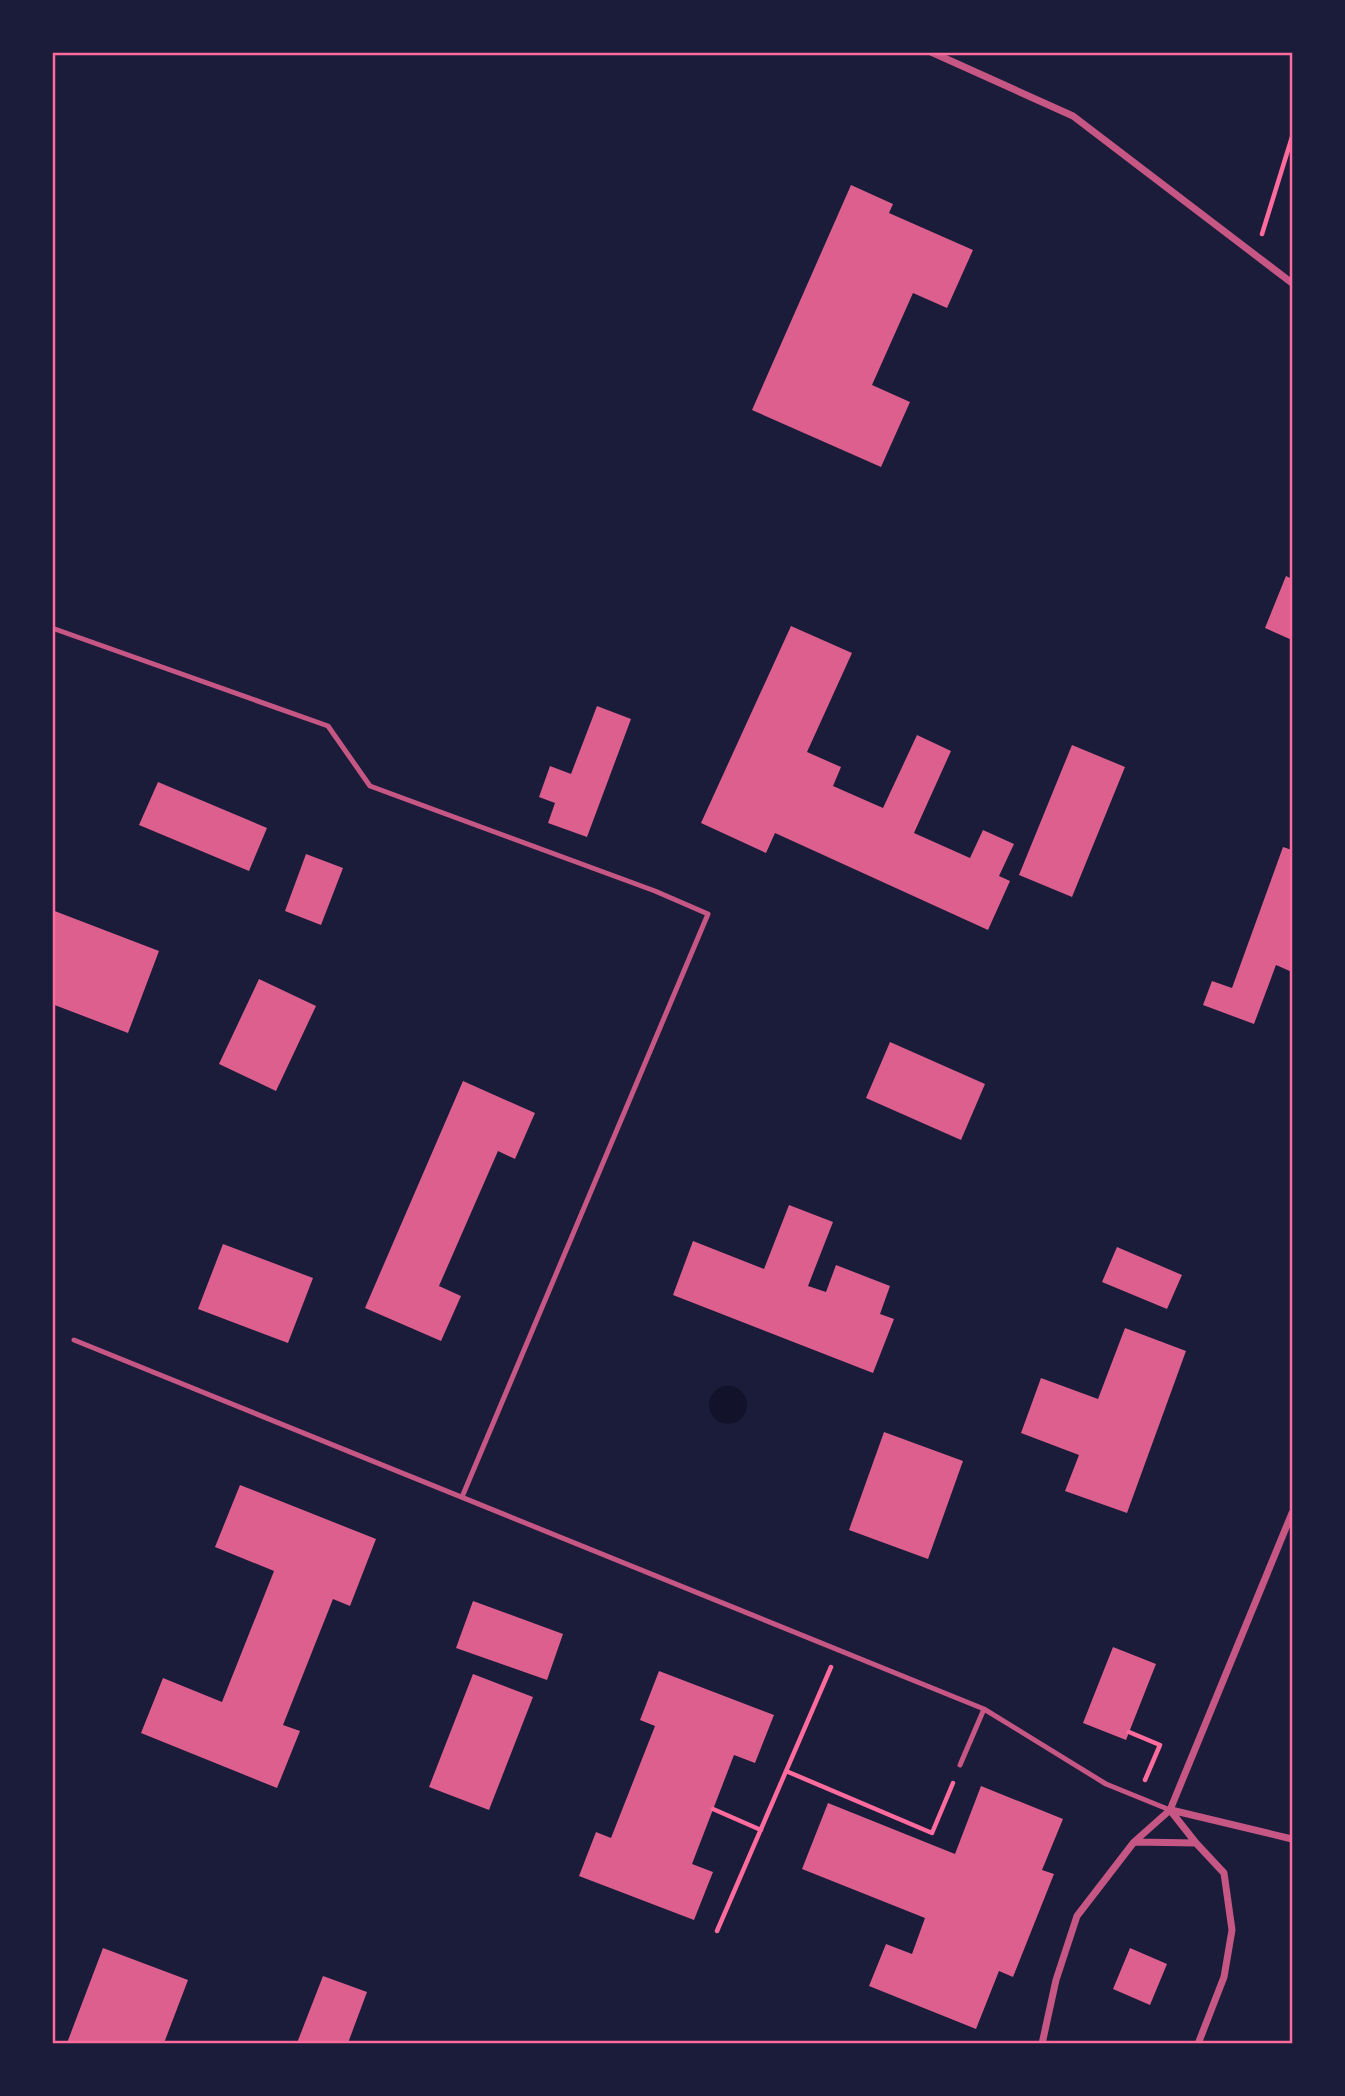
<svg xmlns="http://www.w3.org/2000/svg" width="1345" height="2096" font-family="Inter,sans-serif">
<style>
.water{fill:#12122b}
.building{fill:#dd5f8e}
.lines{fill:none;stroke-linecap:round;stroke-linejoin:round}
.path{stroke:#ff6b9d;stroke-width:4.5}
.service{stroke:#c65784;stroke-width:5}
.minor{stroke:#c65784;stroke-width:7}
.neatline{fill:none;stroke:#ff6b9d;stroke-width:2.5}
</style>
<rect width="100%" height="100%" fill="#1b1b3a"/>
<!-- water -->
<path class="water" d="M709 1405a19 19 0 1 1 38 0a19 19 0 1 1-38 0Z"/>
<!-- building -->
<path class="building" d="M 851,185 L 893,204 L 889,213 L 973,250 L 947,308 L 913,293 L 872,385 L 910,402 L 881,467 L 752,410 Z
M 1286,576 L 1292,579 L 1292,640 L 1265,628 Z
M 791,626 L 852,653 L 807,752 L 841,767 L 833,786 L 883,808 L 917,735 L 951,751 L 914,833 L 970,858 L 983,830 L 1014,844 L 999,876 L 1010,881 L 988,930 L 775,833 L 766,853 L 701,823 Z
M 597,706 L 631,719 L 587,837 L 548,823 L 555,803 L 539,797 L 550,766 L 571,774 Z
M 1072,745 L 1125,767 L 1072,897 L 1019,875 Z
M 158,782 L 267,828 L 249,871 L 139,825 Z
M 1283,847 L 1292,850 L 1292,972 L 1276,965 L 1254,1024 L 1203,1005 L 1212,981 L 1232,988 Z
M 306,854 L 343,868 L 321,925 L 285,911 Z
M 52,910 L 159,951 L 128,1033 L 52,1004 Z
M 259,979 L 316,1006 L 276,1091 L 219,1064 Z
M 890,1042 L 985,1084 L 961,1140 L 866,1098 Z
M 463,1081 L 535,1113 L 515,1159 L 498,1151 L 439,1286 L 461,1296 L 441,1341 L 365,1308 Z
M 789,1205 L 833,1222 L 808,1286 L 826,1292 L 836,1265 L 890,1286 L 880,1314 L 894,1319 L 873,1373 L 673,1295 L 693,1241 L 764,1269 Z
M 223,1244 L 313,1278 L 288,1343 L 198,1309 Z
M 1117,1247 L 1182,1275 L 1167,1309 L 1102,1282 Z
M 1125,1328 L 1186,1351 L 1127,1513 L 1065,1491 L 1079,1455 L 1021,1433 L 1041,1378 L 1098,1399 Z
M 884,1432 L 963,1461 L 928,1559 L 849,1530 Z
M 240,1485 L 376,1539 L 350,1606 L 333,1599 L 283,1725 L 300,1731 L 277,1788 L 141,1733 L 163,1678 L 222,1702 L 274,1571 L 215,1547 Z
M 473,1601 L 563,1634 L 547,1680 L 456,1648 Z
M 1113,1647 L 1156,1664 L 1126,1740 L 1083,1723 Z
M 659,1671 L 774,1715 L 755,1763 L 734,1755 L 692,1864 L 713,1872 L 694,1920 L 579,1876 L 596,1832 L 611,1838 L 655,1726 L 640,1720 Z
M 473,1674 L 533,1697 L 489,1810 L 429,1787 Z
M 981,1786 L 1063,1819 L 1042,1870 L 1054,1874 L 1013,1977 L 999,1971 L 976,2029 L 869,1986 L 886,1944 L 912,1954 L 925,1918 L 802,1869 L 828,1803 L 955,1854 Z
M 103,1948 L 188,1980 L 164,2043 L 67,2043 Z
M 1130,1948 L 1167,1964 L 1150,2005 L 1113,1989 Z
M 323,1976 L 367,1992 L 348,2043 L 297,2043 Z"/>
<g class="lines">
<!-- path -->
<path class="path" d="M 1262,234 L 1292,137
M 1129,1732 L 1160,1745 L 1145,1780
M 786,1771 L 932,1833 L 953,1783
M 713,1809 L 761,1830
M 717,1931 L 831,1667"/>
<!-- service -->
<path class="service" d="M 52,628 L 328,726 L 370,786 L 655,891 L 708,914 L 462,1497
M 74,1340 L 984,1709 L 1106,1784 L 1170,1810
M 960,1765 L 984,1709"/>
<!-- minor -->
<path class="minor" d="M 931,52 L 1073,116 L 1292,283
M 1170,1810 L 1196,1843 L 1224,1873 L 1232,1930 L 1224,1977 L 1198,2044
M 1171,1810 L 1292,1839
M 1135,1842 L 1196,1843
M 1042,2044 L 1056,1980 L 1077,1916 L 1134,1842 L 1170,1810 L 1292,1513"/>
</g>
<!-- border -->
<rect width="1345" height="2096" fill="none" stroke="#1b1b3a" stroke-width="108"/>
<rect x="54" y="54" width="1237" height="1988" class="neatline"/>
</svg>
